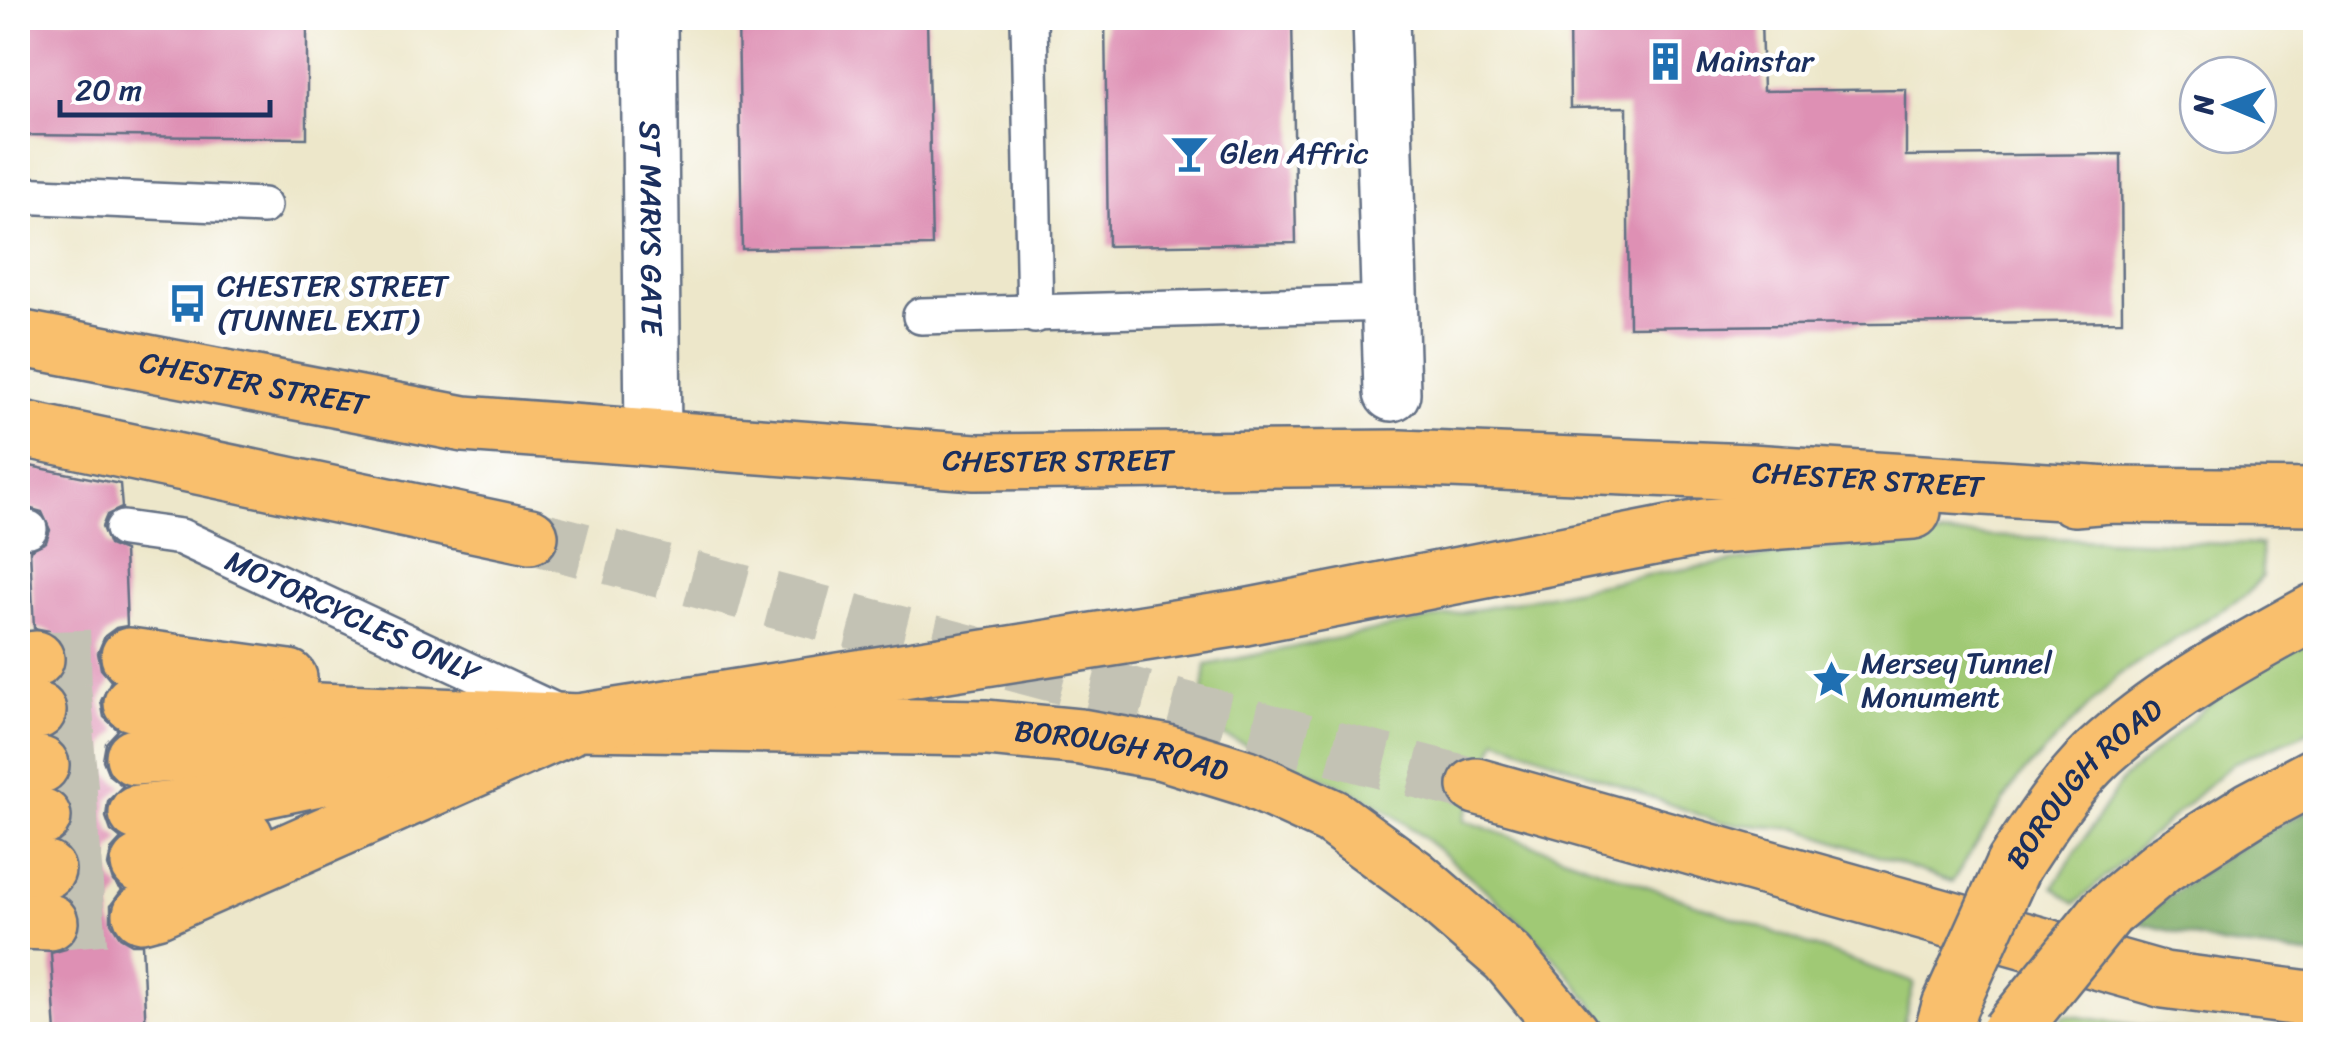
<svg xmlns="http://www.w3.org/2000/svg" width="2333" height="1052" font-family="Sriracha,sans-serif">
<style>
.green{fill:#a0c975;stroke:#5e7c6a;stroke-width:2.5}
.forest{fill:#80ad66;stroke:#4e6e62;stroke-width:2.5}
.building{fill:#de90b4}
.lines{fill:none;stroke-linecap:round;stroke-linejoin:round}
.primary-tunnel{stroke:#c3c2b4;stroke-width:55;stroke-dasharray:55 28;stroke-linecap:butt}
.trunk-tunnel{stroke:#c3c2b4;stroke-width:55;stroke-dasharray:55 28;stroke-linecap:butt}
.service-casing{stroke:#646f84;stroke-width:40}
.minor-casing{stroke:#646f84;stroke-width:60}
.primary-casing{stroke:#646f84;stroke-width:60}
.trunk-casing{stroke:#646f84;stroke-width:60}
.service{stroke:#fff;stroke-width:35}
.minor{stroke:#fff;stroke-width:55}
.primary{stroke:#f9bf6d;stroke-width:55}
.trunk{stroke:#f9bf6d;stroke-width:55}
.trunk-bridge-casing{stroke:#646f84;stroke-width:60;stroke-linecap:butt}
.trunk-bridge{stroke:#f9bf6d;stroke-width:55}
.labels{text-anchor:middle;stroke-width:9;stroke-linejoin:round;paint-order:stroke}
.poi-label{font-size:30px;fill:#1b2f5e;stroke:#fff;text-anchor:start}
.street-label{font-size:30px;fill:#1b2f5e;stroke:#fff}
</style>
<rect width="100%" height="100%" fill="#fff"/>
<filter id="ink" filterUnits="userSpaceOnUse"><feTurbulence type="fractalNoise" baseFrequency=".01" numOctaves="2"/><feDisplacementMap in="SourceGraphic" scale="20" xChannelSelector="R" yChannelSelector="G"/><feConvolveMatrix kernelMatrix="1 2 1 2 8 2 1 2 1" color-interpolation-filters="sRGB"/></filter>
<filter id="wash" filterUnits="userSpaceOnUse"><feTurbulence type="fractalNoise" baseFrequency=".0048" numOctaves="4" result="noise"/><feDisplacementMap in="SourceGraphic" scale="40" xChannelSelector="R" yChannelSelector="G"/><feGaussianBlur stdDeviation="2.25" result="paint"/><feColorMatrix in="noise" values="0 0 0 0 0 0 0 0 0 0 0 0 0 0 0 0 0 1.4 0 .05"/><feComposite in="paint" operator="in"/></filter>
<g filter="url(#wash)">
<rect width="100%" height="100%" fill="#ede7ca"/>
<!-- green -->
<path class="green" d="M 1951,535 L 2261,545 L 2262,576 L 2247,594 L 2120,674 L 2017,780 L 1952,882 L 1799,829 L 1720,823 L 1497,739 L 1464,820 L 1914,983 L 1901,1034 L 1612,1034 C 1569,964 1510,909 1447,857 C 1420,835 1391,811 1360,795 C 1308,769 1253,748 1199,726 L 1206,665 L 1641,576 L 1814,549 Z
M 2315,640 L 2315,729 L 2233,763 L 2075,904 L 2053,887 L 2122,780 L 2242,676 Z
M 2064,1015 L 2201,1034 L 2050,1034 Z"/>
<!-- forest -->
<path class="forest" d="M 2315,808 L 2315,956 L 2224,945 L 2136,922 C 2192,877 2249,836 2315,808 Z"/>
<g id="blocks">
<!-- building -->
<path class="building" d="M 18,18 L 307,18 L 307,138 L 18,135 Z
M 738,18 L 927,18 L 932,246 L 742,249 Z
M 1105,18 L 1292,18 L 1296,243 L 1108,246 Z
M 1569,18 L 1761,18 L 1763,91 L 1906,89 L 1906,156 L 2121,154 L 2122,321 L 1629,327 L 1627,107 L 1570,108 Z
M 25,465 L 120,484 L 122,508 L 107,515 L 102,527 L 109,545 L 124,551 L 127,626 L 116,628 L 105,636 L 98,653 L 101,669 L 111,681 L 101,701 L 104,717 L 118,730 L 106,743 L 103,760 L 109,775 L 123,786 L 108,801 L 106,817 L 111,831 L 121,839 L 111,850 L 108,866 L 113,881 L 122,890 L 111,905 L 111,923 L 120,937 L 132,944 L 142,944 L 146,1034 L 56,1034 L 51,953 L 66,949 L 76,939 L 81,924 L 77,906 L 65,895 L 74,885 L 78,869 L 73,854 L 61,842 L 70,832 L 74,818 L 70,802 L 59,790 L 70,777 L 72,761 L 66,746 L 55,737 L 66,725 L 69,709 L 64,694 L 54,685 L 64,672 L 67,657 L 60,640 L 49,631 L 34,628 L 30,550 L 46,542 L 50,530 L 42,512 L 28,508 Z"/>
</g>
</g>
<g filter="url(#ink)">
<use href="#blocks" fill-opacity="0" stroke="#646f84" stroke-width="2.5"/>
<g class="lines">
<!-- primary-tunnel -->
<path class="primary-tunnel" d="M 36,659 L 129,656
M 38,711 L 132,703
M 41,765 L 134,757
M 43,817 L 137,813
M 47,870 L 139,864
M 50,922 L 141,914"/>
<!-- trunk-tunnel -->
<path class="trunk-tunnel" d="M 530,536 L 1476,786"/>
<defs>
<g id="service">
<path d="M 1029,18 L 1035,315"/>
<path d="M 18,195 L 263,206"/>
<path d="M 921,316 L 1389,303"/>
<path d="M 18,528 L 29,529"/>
<path id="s1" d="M 123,529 L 181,537 L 557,712"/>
</g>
<g id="minor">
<path id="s2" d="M 649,18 L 653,438"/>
<path d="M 1381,18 L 1392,393"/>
</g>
<g id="primary">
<path d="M 129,656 L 289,678"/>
<path d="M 18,661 L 36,659"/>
<path id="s3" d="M 132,703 L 579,722 L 987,728 L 1081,737 L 1163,752 L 1247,778 L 1332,817 L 1414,877 L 1508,958 L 1571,1034"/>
<path d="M 18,713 L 38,711"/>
<path d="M 134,757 L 345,741"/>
<path d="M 18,767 L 41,765"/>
<path d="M 137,813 L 174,809 L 468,746"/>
<path d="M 18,817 L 43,817"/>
<path d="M 139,864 L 171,861 L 245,836"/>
<path d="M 18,870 L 47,870"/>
<path d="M 141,914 L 156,910 L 567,728"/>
<path d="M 18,921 L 50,922"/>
</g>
<g id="trunk">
<path id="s4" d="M 18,338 L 464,424 L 975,462 L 1400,458 L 1750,472 L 2109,495"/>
<path d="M 18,428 L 530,536"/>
<path d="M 2074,498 L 2109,495 L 2316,497"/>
<path d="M 579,722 L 1245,617 L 1705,527 L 1913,511"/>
<path d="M 1476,786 L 2164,980 L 2316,1000"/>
<path id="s5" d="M 2013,866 C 2039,826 2071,776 2108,745 C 2171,690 2243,651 2316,611"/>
<path d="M 2107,912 L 2163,865 L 2252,809 L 2316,775"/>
</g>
</defs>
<!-- service casing -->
<use href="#service" class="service-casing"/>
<!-- minor casing -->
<use href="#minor" class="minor-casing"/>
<!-- primary casing -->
<use href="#primary" class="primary-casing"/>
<!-- trunk casing -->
<use href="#trunk" class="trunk-casing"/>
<!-- service -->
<use href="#service" class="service"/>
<!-- minor -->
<use href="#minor" class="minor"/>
<!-- primary -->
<use href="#primary" class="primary"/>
<!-- trunk -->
<use href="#trunk" class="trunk"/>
<defs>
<path id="trunk-bridge" d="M 1942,1034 L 1950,1006 L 2013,866
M 2008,1034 L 2107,912"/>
</defs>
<!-- trunk-bridge casing -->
<use href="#trunk-bridge" class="trunk-bridge-casing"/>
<!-- trunk-bridge -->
<use href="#trunk-bridge" class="trunk-bridge"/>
</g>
</g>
<!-- icons -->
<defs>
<symbol id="building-bare" viewBox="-9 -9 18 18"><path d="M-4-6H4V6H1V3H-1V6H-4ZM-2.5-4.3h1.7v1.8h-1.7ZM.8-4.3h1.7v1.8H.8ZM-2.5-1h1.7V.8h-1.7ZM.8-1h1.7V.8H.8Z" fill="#1f6fb2" stroke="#fff" stroke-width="2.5" paint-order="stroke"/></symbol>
<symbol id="bar-bare" viewBox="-9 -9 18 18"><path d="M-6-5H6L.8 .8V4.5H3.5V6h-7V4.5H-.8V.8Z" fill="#1f6fb2" stroke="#fff" stroke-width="2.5" paint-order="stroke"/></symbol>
<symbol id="bus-bare" viewBox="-9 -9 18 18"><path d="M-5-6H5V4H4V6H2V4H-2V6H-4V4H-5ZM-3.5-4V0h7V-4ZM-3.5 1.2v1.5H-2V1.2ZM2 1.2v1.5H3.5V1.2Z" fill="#1f6fb2" stroke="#fff" stroke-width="2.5" paint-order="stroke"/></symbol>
<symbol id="sight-bare" viewBox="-9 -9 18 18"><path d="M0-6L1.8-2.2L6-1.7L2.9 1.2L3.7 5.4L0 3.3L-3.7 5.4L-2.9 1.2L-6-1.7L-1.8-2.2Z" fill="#1f6fb2" stroke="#fff" stroke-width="2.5" paint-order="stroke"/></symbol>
</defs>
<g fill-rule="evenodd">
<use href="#building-bare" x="1638" y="34" width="55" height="55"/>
<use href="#bar-bare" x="1162" y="126" width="55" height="55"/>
<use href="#bus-bare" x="160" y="276" width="55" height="55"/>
<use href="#sight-bare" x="1804" y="652" width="55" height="55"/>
</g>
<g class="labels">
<!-- poi labels -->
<g class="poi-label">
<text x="1696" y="71">Mainstar</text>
<text x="1220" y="163">Glen Affric</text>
<text x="217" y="296">CHESTER STREET<tspan x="217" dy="34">(TUNNEL EXIT)</tspan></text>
<text x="1861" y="673">Mersey Tunnel<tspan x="1861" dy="34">Monument</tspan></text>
</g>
<!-- street labels -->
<g class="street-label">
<text dy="10" stroke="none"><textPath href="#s2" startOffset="210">ST MARYS GATE</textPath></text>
<text dy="10" stroke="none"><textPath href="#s4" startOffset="240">CHESTER STREET</textPath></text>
<text dy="10" stroke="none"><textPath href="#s4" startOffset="1050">CHESTER STREET</textPath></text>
<text dy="10" stroke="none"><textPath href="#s4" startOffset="1860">CHESTER STREET</textPath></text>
<text dy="10" stroke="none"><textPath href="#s1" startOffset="248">MOTORCYCLES ONLY</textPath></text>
<text dy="10" stroke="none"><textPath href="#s3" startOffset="992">BOROUGH ROAD</textPath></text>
<text dy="10" stroke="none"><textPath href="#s5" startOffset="110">BOROUGH ROAD</textPath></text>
</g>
</g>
<!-- margin -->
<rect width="2333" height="1052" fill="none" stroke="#fff" stroke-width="60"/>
<!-- north arrow -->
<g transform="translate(2228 105) rotate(271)"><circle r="48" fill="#ffffff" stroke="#a4acbf" stroke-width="2.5"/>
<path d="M0-8L18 38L0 25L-18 38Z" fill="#1f6fb2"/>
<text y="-15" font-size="28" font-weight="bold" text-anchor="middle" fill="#1b2f5e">N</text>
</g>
<!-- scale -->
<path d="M60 100v15h210v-15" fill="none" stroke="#1b2f5e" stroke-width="5"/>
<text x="75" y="100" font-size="30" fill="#1b2f5e" stroke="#ffffff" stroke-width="8" paint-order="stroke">20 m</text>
</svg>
